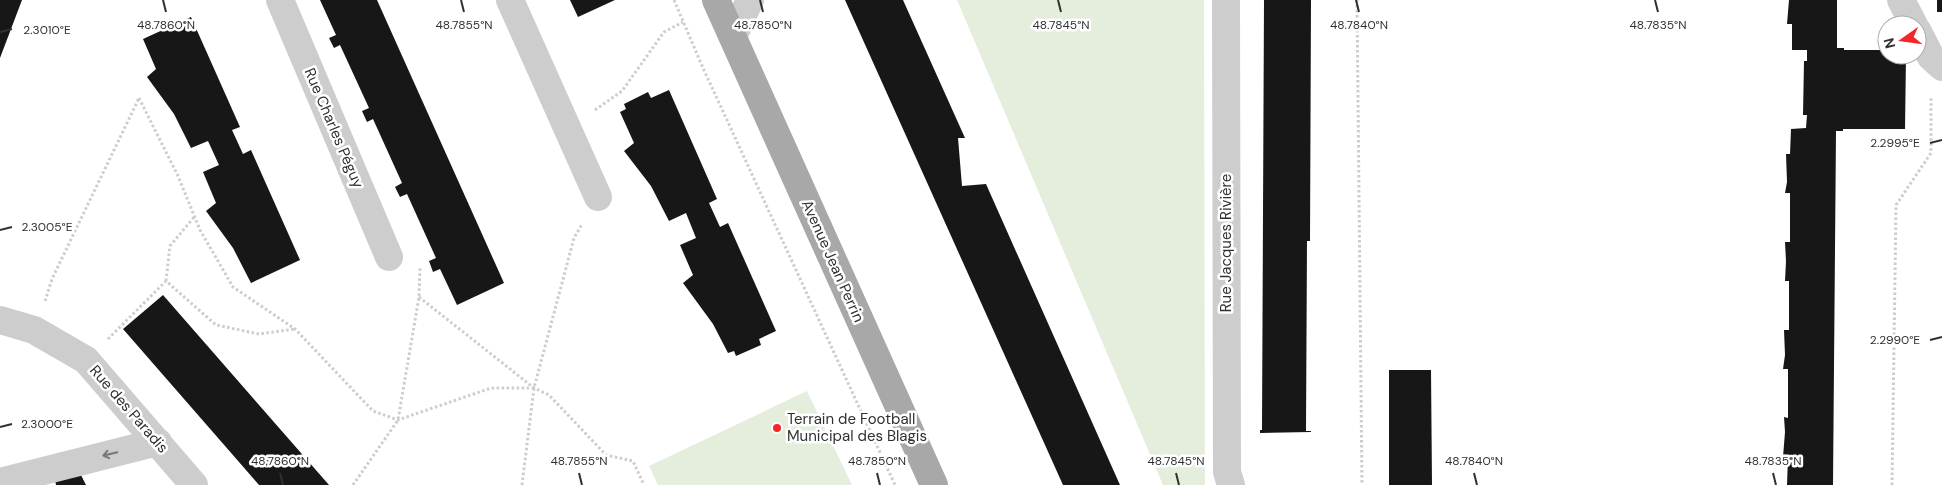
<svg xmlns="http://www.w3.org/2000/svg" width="1942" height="485" font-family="'DM Sans',sans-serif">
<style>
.green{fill:#e5eedd}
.building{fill:#171717}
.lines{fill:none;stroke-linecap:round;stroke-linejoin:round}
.path{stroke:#cdcdcd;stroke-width:3;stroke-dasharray:2.5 2.5;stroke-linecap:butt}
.minor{stroke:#cdcdcd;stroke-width:28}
.major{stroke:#a8a8a8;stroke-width:28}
.oneway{stroke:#777}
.ticks{fill:none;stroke:#303030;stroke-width:2}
.poi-dot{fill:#f22728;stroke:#fff;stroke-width:2}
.labels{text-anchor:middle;stroke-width:5;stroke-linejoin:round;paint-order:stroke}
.street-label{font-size:15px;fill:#303030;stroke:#fff}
.poi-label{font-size:15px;fill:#303030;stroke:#fff;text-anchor:start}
.ticks-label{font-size:12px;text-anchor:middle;fill:#303030;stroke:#fff;stroke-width:5;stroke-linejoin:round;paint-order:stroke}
</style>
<rect width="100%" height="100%" fill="#fff"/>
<!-- green -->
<path class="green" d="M 957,0 L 1204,0 L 1205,485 L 1163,485 Z
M 807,391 L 852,485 L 658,485 L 649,466 Z"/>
<!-- building -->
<path class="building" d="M 0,0 L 22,0 L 0,58 Z
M 320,0 L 377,0 L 504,283 L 457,305 L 440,269 L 433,272 L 429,261 L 436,258 L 407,194 L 400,197 L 395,187 L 402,183 L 373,119 L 367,122 L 362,111 L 369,108 L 340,45 L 334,48 L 329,38 L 336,35 Z
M 570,0 L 615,0 L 578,17 Z
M 845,0 L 903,0 L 965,138 L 958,138 L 962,186 L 986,184 L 1120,485 L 1063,485 Z
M 1264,0 L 1311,0 L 1310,241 L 1307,241 L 1306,431 L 1311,431 L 1311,432 L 1260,433 L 1260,430 L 1262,430 Z
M 1789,0 L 1837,0 L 1837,48 L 1844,48 L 1844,50 L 1887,50 L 1887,55 L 1906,55 L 1905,129 L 1843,129 L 1843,131 L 1836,131 L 1833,485 L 1787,485 L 1788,457 L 1783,457 L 1785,432 L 1784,417 L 1788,418 L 1788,369 L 1783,369 L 1785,355 L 1784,330 L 1789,330 L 1789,281 L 1785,281 L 1786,261 L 1785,242 L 1790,242 L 1790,193 L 1785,193 L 1787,182 L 1786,154 L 1790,154 L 1791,129 L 1806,128 L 1807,115 L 1803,115 L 1804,61 L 1807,61 L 1807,50 L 1792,50 L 1792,24 L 1787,24 Z
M 1937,0 L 1942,0 L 1942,12 L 1937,12 Z
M 191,17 L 240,127 L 232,130 L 243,154 L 251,150 L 300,260 L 251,283 L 233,248 L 206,211 L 216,203 L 203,172 L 219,165 L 208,141 L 191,148 L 174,114 L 147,77 L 156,69 L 143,39 Z
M 669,90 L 717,199 L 709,203 L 720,227 L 728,223 L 776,331 L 759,339 L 761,345 L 736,356 L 734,351 L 728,353 L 713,324 L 683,283 L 693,275 L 680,245 L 696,238 L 686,213 L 669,221 L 651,186 L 624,151 L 634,143 L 620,112 L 626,109 L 624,104 L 648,92 L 651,98 Z
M 163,295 L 329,485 L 259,485 L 123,329 Z
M 1389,370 L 1431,370 L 1432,485 L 1389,485 Z
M 80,473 L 86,485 L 56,485 L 55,480 Z"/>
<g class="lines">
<!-- path -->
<path class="path" d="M 674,0 L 703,68 L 895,485
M 1357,0 L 1362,485
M 139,98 L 178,176 L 200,230 L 233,287 L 295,329 L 373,411 L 398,420 L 491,388 L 534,388
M 595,110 L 622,91 L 664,32 L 683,22
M 166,281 L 170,246 L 195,216
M 419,297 L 534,388 L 549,395 L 606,455 L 633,461 L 644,485
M 45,301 L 52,279 L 139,98
M 108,339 L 166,281 L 216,325 L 259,334 L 295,329
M 353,485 L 398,420 L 419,297 L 420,267
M 522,485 L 534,388 L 574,238 L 582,224
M 1892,485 L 1896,205 L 1931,153 L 1931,97"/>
<!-- minor -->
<path class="minor" d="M 280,0 L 389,257
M 510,0 L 598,197
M 1226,0 L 1227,472 L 1231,485
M 1901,0 L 1914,25
M 1917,30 L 1931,57 L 1942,67
M 733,37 L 750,0
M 0,320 L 34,330 L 86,360 L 194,485
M 0,482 L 158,442"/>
<!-- major -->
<path class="major" d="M 716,0 L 934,485"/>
</g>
<!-- one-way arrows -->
<defs><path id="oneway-shaft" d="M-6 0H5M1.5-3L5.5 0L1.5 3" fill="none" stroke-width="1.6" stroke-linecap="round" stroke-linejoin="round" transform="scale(1.25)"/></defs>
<use class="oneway" href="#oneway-shaft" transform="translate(110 454) rotate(166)"/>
<!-- ticks -->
<path class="ticks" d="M 163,0 L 166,12M 461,0 L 464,12M 760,0 L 763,12M 1058,0 L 1061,12M 1356,0 L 1359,12M 1655,0 L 1658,12M 0,32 L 12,29M 1930,143 L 1942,140M 0,230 L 12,227M 1930,340 L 1942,337M 0,427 L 12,424M 280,473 L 283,485M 579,473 L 582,485M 877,473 L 880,485M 1176,473 L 1179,485M 1474,473 L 1477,485M 1773,473 L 1776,485"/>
<!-- markers -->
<circle class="poi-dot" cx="777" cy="428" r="5"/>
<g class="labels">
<!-- street labels -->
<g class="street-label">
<text transform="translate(334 128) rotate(67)" y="5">Rue Charles Péguy</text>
<text transform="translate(1226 243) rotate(-90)" y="5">Rue Jacques Rivière</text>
<text transform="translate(833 261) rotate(66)" y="5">Avenue Jean Perrin</text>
<text transform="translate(129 409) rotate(49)" y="5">Rue des Paradis</text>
</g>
<!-- poi labels -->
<g class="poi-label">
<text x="787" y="424">Terrain de Football<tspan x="787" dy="17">Municipal des Blagis</tspan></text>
</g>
</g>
<g class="ticks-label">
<text x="166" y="29">48.7860°N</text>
<text x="1359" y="29">48.7840°N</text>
<text x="464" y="29">48.7855°N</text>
<text x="763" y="29">48.7850°N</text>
<text x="1061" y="29">48.7845°N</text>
<text x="1658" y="29">48.7835°N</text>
<text x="47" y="34">2.3010°E</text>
<text x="1895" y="147">2.2995°E</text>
<text x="47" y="231">2.3005°E</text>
<text x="1895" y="344">2.2990°E</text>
<text x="47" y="428">2.3000°E</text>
<text x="280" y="465">48.7860°N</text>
<text x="579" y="465">48.7855°N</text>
<text x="877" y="465">48.7850°N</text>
<text x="1176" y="465">48.7845°N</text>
<text x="1474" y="465">48.7840°N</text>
<text x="1773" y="465">48.7835°N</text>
</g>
<!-- north arrow -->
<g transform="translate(1902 40) rotate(256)"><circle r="24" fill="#ffffff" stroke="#acacac"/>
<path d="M0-4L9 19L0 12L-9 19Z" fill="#f22728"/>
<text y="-8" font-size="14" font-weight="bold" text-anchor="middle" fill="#303030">N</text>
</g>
</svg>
